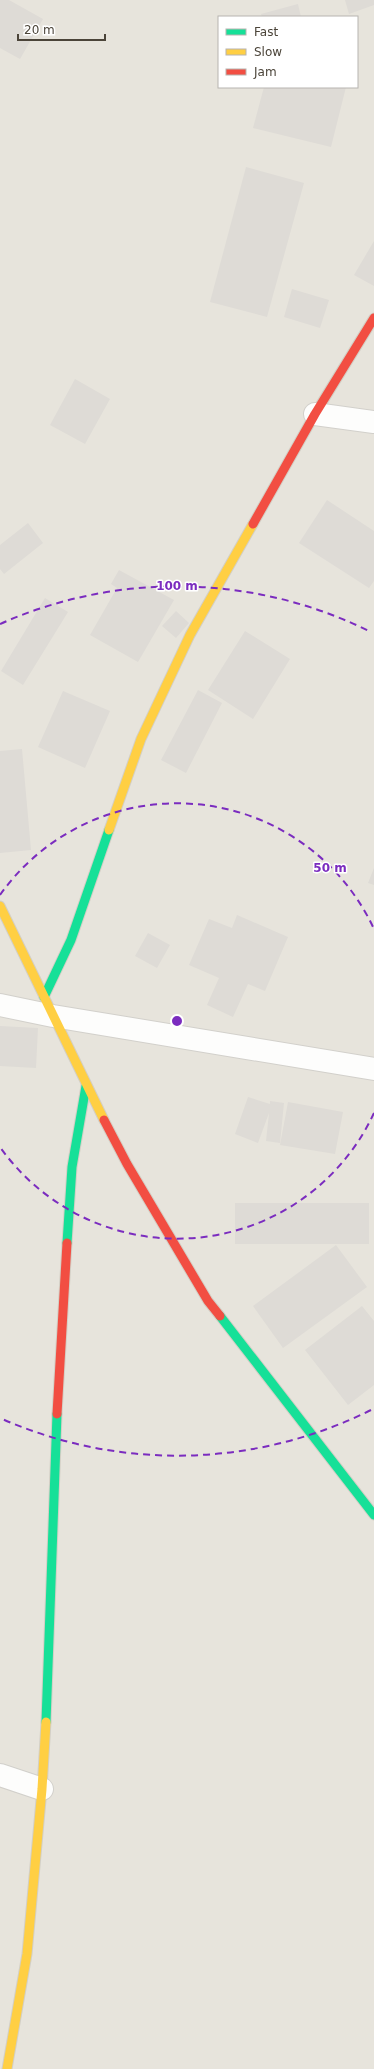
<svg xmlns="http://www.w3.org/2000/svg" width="374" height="2069" font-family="'DejaVu Sans',sans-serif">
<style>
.residential{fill:#e7e4dc;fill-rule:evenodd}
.building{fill:#dedbd6}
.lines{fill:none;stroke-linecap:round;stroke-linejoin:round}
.street-casing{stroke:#d2d0cb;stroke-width:24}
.fast-casing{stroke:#d3cfc5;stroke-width:11}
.slow-casing{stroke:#d3cfc5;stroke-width:11}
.jam-casing{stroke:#d3cfc5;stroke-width:11}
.street{stroke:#fdfdfc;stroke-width:22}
.fast{stroke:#16e098;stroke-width:9}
.slow{stroke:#ffcf43;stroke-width:9}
.jam{stroke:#f24e42;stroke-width:9}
.ring{fill:none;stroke:#7b2cbf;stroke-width:2;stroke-dasharray:7 5}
.centre{fill:#7b2cbf;stroke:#fff;stroke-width:2}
.ring-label{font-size:12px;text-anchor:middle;font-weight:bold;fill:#7b2cbf;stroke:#fff;stroke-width:3;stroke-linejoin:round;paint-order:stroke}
</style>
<rect width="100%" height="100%" fill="#f4f2ee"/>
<!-- residential -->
<path class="residential" d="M 0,0 L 374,0 L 374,2069 L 0,2069 ZM 219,17 L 357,17 L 357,87 L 219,87 Z"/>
<!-- building -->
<path class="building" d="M 0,0 L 9,0 L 43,19 L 20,59 L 0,48 Z
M 345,0 L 374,0 L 374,5 L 349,14 Z
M 298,4 L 301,17 L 262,17 L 261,14 Z
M 264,87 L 346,87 L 331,147 L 253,128 Z
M 246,167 L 304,183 L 267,317 L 210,302 Z
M 374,241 L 374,286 L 354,275 Z
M 292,289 L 329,300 L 320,328 L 284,317 Z
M 75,379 L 110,399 L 85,444 L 50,425 Z
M 327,500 L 374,531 L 374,581 L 369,588 L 299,543 Z
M 28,523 L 43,543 L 4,574 L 0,569 L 0,545 Z
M 119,570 L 174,600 L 138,662 L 90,635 L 117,588 L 111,584 Z
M 45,598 L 68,612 L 23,685 L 1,671 Z
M 176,611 L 189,623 L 176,638 L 162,626 Z
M 245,631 L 290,659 L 253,719 L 208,690 Z
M 198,690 L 222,703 L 186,773 L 161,760 Z
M 63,691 L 110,711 L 85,768 L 38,747 Z
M 22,749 L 31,850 L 0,853 L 0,751 Z
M 374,868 L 374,885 L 368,883 Z
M 237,915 L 288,937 L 265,991 L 248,984 L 233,1017 L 207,1005 L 219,978 L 189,965 L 209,919 L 232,928 Z
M 148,933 L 170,945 L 157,968 L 135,956 Z
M 0,1026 L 38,1028 L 36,1068 L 0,1066 Z
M 248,1097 L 270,1104 L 270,1101 L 284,1103 L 280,1143 L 266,1141 L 269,1113 L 258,1143 L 235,1134 Z
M 288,1102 L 343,1112 L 335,1154 L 280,1145 Z
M 235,1203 L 369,1203 L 369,1244 L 235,1244 Z
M 336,1245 L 367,1287 L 283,1348 L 253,1306 Z
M 362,1306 L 374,1321 L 374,1385 L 348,1405 L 305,1350 Z"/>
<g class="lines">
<defs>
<path id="street" d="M 315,414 L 374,422
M 0,1005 L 53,1016 L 374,1069
M 0,1775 L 42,1789"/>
<path id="fast" d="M 44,997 L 71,940 L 109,830
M 67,1243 L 72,1167 L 86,1086
M 220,1316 L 374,1515
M 46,1722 L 57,1414"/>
<path id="slow" d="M 109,830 L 141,739 L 190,635 L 253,524
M 0,906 L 104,1120
M 7,2069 L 27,1954 L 42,1789 L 46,1722"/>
<path id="jam" d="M 253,524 L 315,414 L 374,318
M 104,1120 L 127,1164 L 208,1301 L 220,1316
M 57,1414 L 67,1243"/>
</defs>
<!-- street casing -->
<use href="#street" class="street-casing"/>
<!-- fast casing -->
<use href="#fast" class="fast-casing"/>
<!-- slow casing -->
<use href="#slow" class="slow-casing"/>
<!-- jam casing -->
<use href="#jam" class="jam-casing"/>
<!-- street -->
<use href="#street" class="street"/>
<!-- fast -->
<use href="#fast" class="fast"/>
<!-- slow -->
<use href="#slow" class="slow"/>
<!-- jam -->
<use href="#jam" class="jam"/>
</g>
<!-- distance rings -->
<g class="ring">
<path d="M374 1113A217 217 0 0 1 0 1147M0 895A217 217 0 0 1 374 929"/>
<path d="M371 1410A435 435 0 0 1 0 1418M0 624A435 435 0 0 1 371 632"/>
</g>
<circle cx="177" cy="1021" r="6" class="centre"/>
<g class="ring-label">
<text x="177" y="590">100 m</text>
<text x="330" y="872">50 m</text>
</g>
<!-- legend -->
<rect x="218" y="16" width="140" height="72" fill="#ffffff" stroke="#b7b4b0"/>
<rect x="226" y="29" width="20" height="6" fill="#16e098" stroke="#b7b4b0"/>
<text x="254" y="36" font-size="12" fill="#4b4439">Fast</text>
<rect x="226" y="49" width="20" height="6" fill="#ffcf43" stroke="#b7b4b0"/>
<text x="254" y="56" font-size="12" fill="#4b4439">Slow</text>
<rect x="226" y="69" width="20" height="6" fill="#f24e42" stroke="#b7b4b0"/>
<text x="254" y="76" font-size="12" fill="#4b4439">Jam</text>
<!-- scale -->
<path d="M18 34v6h87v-6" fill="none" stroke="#4b4439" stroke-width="2"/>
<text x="24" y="34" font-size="12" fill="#4b4439" stroke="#ffffff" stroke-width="3" paint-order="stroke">20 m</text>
</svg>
